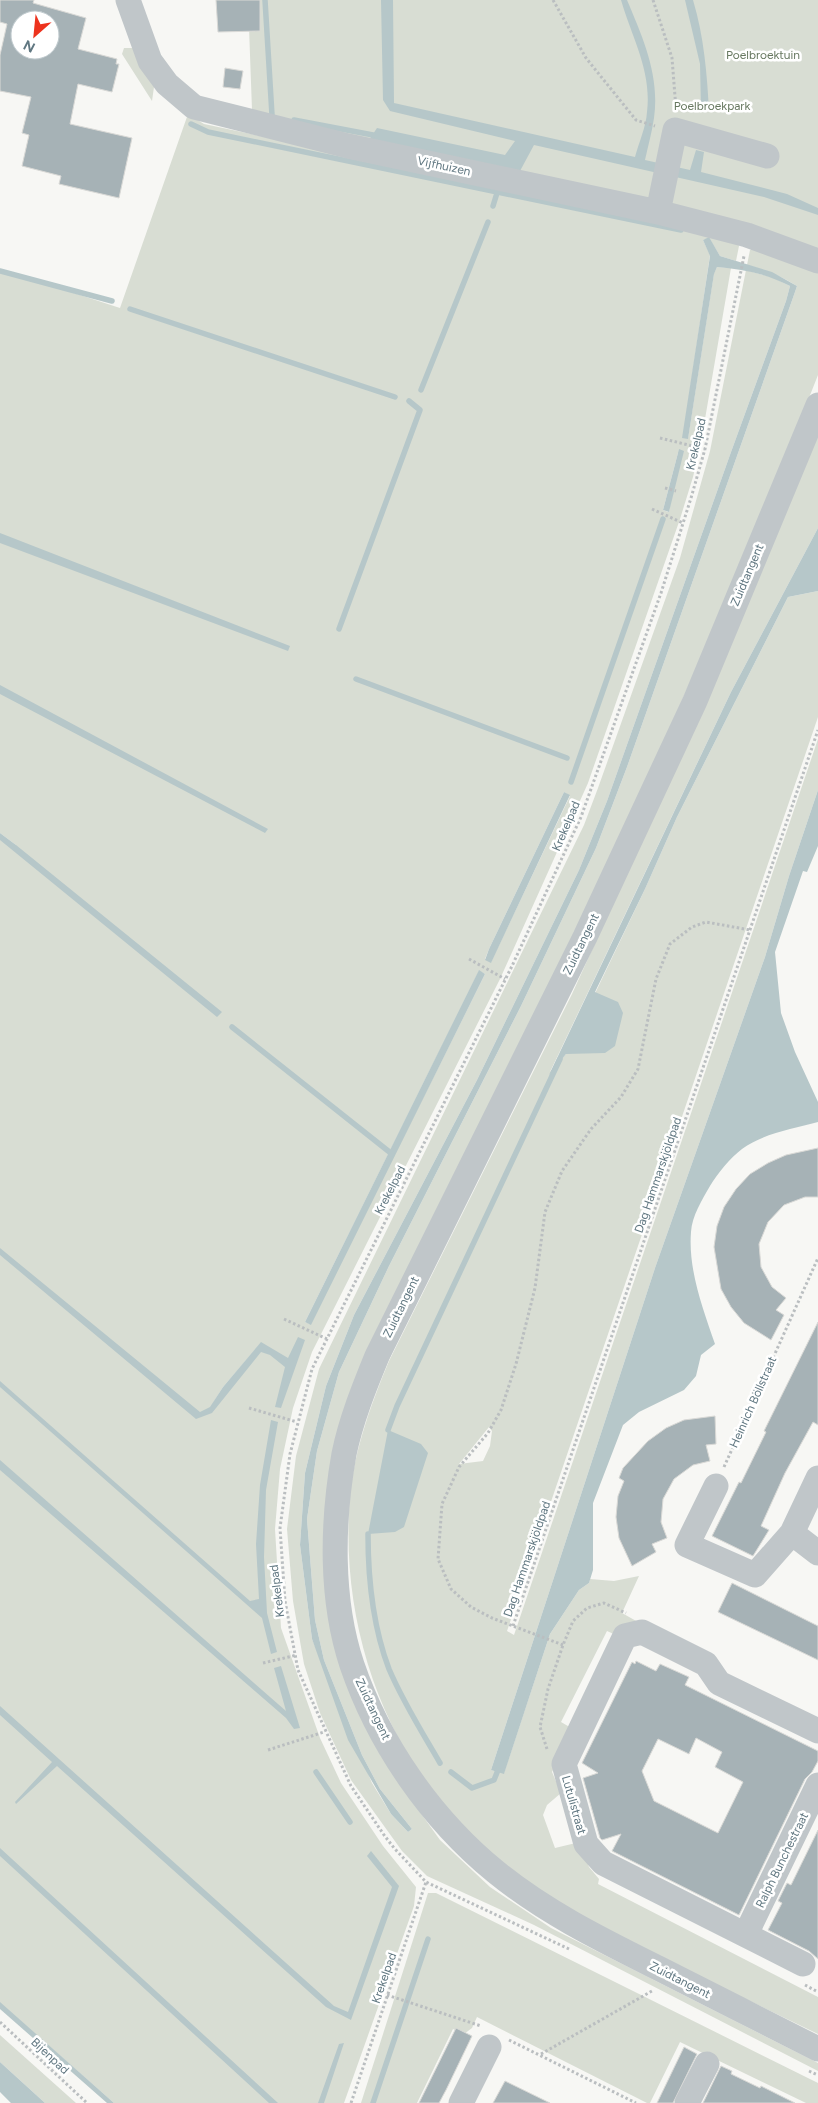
<svg xmlns="http://www.w3.org/2000/svg" width="818" height="2103" font-family="Figtree,sans-serif">
<style>
.green{fill:#d8ddd3;fill-rule:evenodd}
.water{fill:#b6c7c9}
.lines{fill:none;stroke-linecap:round;stroke-linejoin:round}
.stream{stroke:#b6c7c9;stroke-width:5.5}
.building{fill:#a6b2b6;stroke:#d9d9d6;fill-rule:evenodd}
.path{stroke:#babec0;stroke-width:3;stroke-dasharray:2.5 2.5;stroke-linecap:butt}
.minor{stroke:#c0c6c9;stroke-width:25}
.labels{text-anchor:middle;stroke-width:5;stroke-linejoin:round;paint-order:stroke}
.park-label{font-size:12px;fill:#677860;stroke:#fff}
.street-label{font-size:12px;fill:#607781;stroke:#fff}
</style>
<rect width="100%" height="100%" fill="#f7f7f4"/>
<!-- green -->
<path class="green" d="M 248,0 L 818,0 L 818,251 L 237,116 L 171,83 L 158,51 L 180,83 L 203,98 L 252,110 Z
M 124,48 L 133,48 L 155,80 L 152,101 L 122,54 Z
M 188,114 L 204,124 L 735,237 L 739,246 L 736,261 L 720,256 L 709,238 L 703,240 L 710,255 L 683,437 L 688,438 L 714,273 L 717,267 L 731,268 L 700,448 L 693,477 L 680,519 L 588,783 L 500,979 L 312,1352 L 293,1408 L 280,1469 L 275,1529 L 281,1628 L 320,1738 L 341,1783 L 383,1846 L 416,1887 L 414,1906 L 344,2103 L 114,2103 L 0,2003 L 0,839 L 16,845 L 0,833 L 0,269 L 120,308 ZM 679,449 L 669,512 L 668,512 L 663,510 ZM 564,792 L 570,796 L 491,962 L 485,959 L 489,949 ZM 479,971 L 485,974 L 310,1324 L 305,1322 ZM 261,1343 L 260,1352 L 213,1403 L 223,1387 Z
M 757,246 L 818,270 L 818,375 L 758,527 L 680,705 L 550,988 L 327,1503 L 368,1728 L 402,1787 L 440,1840 L 490,1887 L 551,1928 L 818,2063 L 818,2071 L 534,1925 L 427,1876 L 402,1851 L 351,1780 L 320,1713 L 304,1664 L 293,1601 L 287,1529 L 296,1456 L 319,1369 L 584,825 L 598,788 L 680,558 L 710,451 L 746,270 L 774,278 L 790,286 L 786,301 L 731,452 L 607,801 L 579,870 L 477,1080 L 354,1315 L 326,1386 L 305,1473 L 300,1545 L 312,1639 L 372,1783 L 391,1814 L 408,1832 L 412,1829 L 380,1789 L 362,1755 L 324,1660 L 315,1620 L 307,1519 L 317,1451 L 339,1372 L 389,1266 L 521,1006 L 596,848 L 627,767 L 795,292 L 797,286 C 781,276 765,270 747,265 L 750,250 Z
M 818,435 L 818,528 L 731,692 L 550,1072 L 566,1054 L 645,889 L 677,817 L 788,597 L 818,591 L 818,717 L 507,1631 L 514,1635 L 818,739 L 818,790 L 789,876 L 765,957 L 655,1268 L 491,1770 L 504,1773 L 550,1634 L 579,1590 L 589,1583 L 590,1579 L 614,1581 L 639,1576 L 622,1613 L 638,1622 L 618,1636 L 607,1631 L 561,1722 L 573,1729 L 552,1772 L 561,1793 L 547,1805 L 543,1815 L 555,1848 L 580,1842 L 589,1867 L 599,1879 L 598,1884 L 818,1997 L 818,2034 C 763,2007 707,1981 652,1954 C 602,1930 552,1907 508,1872 C 400,1784 342,1651 349,1511 C 351,1459 369,1409 389,1361 L 572,994 L 700,713 ZM 489,1427 L 492,1431 L 490,1446 L 483,1461 L 459,1464 Z
M 428,1893 L 436,1893 L 818,2083 L 818,2103 L 806,2103 L 680,2042 L 650,2103 L 647,2103 L 477,2017 L 472,2028 L 464,2034 L 453,2029 L 417,2103 L 361,2103 Z
M 0,2035 L 76,2103 L 45,2103 L 0,2062 Z"/>
<!-- water -->
<path class="water" d="M 381,0 L 393,0 L 394,103 L 635,157 C 639,142 646,127 647,112 C 652,71 632,38 621,0 L 627,0 C 643,38 660,76 654,118 C 652,132 648,146 645,160 L 690,170 L 696,150 L 704,152 L 701,172 L 787,194 L 818,208 L 818,215 L 764,197 L 534,145 L 520,171 L 369,140 L 377,128 L 505,155 L 515,141 L 390,111 L 383,100 Z
M 685,0 L 693,0 C 704,37 707,73 709,111 L 701,110 L 700,64 Z
M 709,237 L 720,256 L 772,272 L 797,286 L 795,292 L 627,767 L 596,848 L 521,1006 L 389,1266 L 339,1372 L 317,1451 L 307,1519 L 315,1620 L 324,1660 L 362,1755 L 380,1789 L 412,1829 L 408,1832 L 391,1814 L 348,1740 L 312,1639 L 300,1545 L 305,1473 L 326,1386 L 354,1315 L 477,1080 L 579,870 L 607,801 L 731,452 L 786,301 L 790,286 C 767,274 743,269 717,267 L 714,274 L 688,439 L 682,438 L 710,256 L 703,240 Z
M 679,449 L 684,451 L 669,512 L 663,510 Z
M 818,528 L 818,591 L 788,597 L 677,817 L 645,889 L 595,992 L 618,1002 L 623,1013 L 615,1046 L 605,1053 L 566,1054 L 549,1075 L 731,692 Z
M 0,533 L 290,646 L 288,651 L 0,543 Z
M 0,685 L 268,829 L 265,833 L 0,694 Z
M 818,790 L 818,846 L 807,872 L 803,871 L 775,952 L 781,1013 L 795,1052 L 818,1102 L 818,1122 C 793,1129 764,1133 742,1149 C 730,1158 718,1173 710,1186 C 702,1200 692,1216 691,1232 C 688,1270 703,1309 715,1344 L 701,1355 L 696,1376 L 684,1390 L 639,1412 L 623,1425 L 593,1503 L 593,1570 L 589,1583 L 579,1590 L 550,1634 L 504,1774 L 491,1770 L 655,1268 L 765,957 L 789,876 Z
M 564,792 L 570,795 L 491,963 L 485,960 L 489,949 Z
M 0,833 L 16,845 L 222,1012 L 217,1017 L 0,840 Z
M 479,970 L 485,974 L 311,1325 L 305,1322 Z
M 0,1248 L 200,1412 L 210,1407 L 223,1387 L 261,1342 L 288,1358 L 298,1337 L 305,1340 L 281,1408 L 275,1407 L 285,1367 L 270,1355 L 261,1352 L 212,1413 L 196,1419 L 0,1255 Z
M 0,1381 L 250,1601 L 259,1599 L 256,1544 L 260,1485 L 271,1420 L 278,1422 L 266,1490 L 264,1557 L 267,1613 L 277,1652 L 271,1654 L 262,1618 L 0,1387 Z
M 388,1430 L 421,1444 L 428,1453 L 404,1527 L 395,1532 L 368,1534 Z
M 0,1460 L 286,1711 L 274,1668 L 281,1666 L 300,1728 L 294,1729 L 286,1718 L 0,1470 Z
M 0,1706 L 334,2006 L 348,2012 L 392,1887 L 367,1856 L 371,1851 L 399,1886 L 351,2020 L 326,2007 L 57,1766 L 16,1804 L 15,1802 L 52,1762 L 0,1715 Z
M 0,1848 L 278,2103 L 269,2103 L 0,1856 Z
M 0,2002 L 114,2103 L 107,2103 L 0,2009 Z
M 344,2043 L 324,2103 L 318,2103 L 339,2044 Z
M 0,2062 L 45,2103 L 11,2103 L 0,2092 Z"/>
<g class="lines">
<!-- stream -->
<path class="stream" d="M 265,0 L 272,115
M 294,120 L 373,135
M 191,124 L 208,132 L 681,230
M 493,206 L 497,193
M 0,271 L 112,301
M 130,309 L 395,397
M 421,390 L 488,222
M 339,629 L 420,410 L 409,401
M 356,679 L 567,758
M 571,782 L 663,519
M 232,1027 L 392,1154
M 388,1430 L 397,1406 L 560,1059
M 368,1534 C 368,1578 373,1627 389,1669 C 403,1702 422,1732 440,1763
M 316,1772 L 350,1822
M 451,1772 L 472,1788 L 494,1780 L 498,1770
M 373,2103 L 428,1939"/>
</g>
<!-- building -->
<path class="building" d="M 0,0 L 34,0 L 33,3 L 86,18 L 78,49 L 117,59 L 116,64 L 119,64 L 112,92 L 78,84 L 70,124 L 132,138 L 119,198 L 59,184 L 61,176 L 22,166 L 29,135 L 22,133 L 31,97 L 0,91 L 0,55 L 7,24 L 0,22 ZM 20,20 L 50,20 L 50,50 L 20,50 Z
M 216,0 L 260,0 L 260,31 L 218,32 Z
M 225,68 L 243,71 L 240,89 L 223,87 Z
M 818,1148 L 818,1197 L 805,1197 L 784,1205 L 768,1222 L 759,1244 L 761,1267 L 772,1287 L 786,1298 L 776,1310 L 784,1315 L 771,1340 L 744,1323 L 731,1307 L 721,1289 L 714,1247 L 717,1226 L 724,1207 L 736,1189 L 750,1174 L 768,1163 L 786,1155 Z
M 818,1322 L 818,1425 L 813,1422 L 785,1473 L 761,1526 L 769,1530 L 753,1556 L 712,1536 L 739,1482 L 741,1483 L 766,1432 L 764,1431 Z
M 715,1416 L 716,1444 L 706,1445 L 710,1461 L 693,1465 L 674,1479 L 663,1499 L 661,1522 L 667,1538 L 652,1544 L 656,1552 L 632,1566 L 619,1538 L 616,1517 L 618,1496 L 624,1481 L 619,1478 L 623,1468 L 648,1441 L 666,1428 L 684,1420 Z
M 732,1583 L 818,1626 L 818,1660 L 718,1612 Z
M 636,1661 L 656,1671 L 660,1664 L 689,1677 L 685,1685 L 818,1751 L 818,1761 L 812,1772 L 805,1779 L 739,1915 L 612,1851 L 621,1834 L 602,1840 L 600,1838 L 583,1778 L 598,1773 L 582,1763 L 632,1662 L 635,1664 ZM 696,1738 L 722,1752 L 715,1767 L 743,1782 L 718,1833 L 654,1801 L 642,1771 L 658,1739 L 689,1754 Z
M 818,1830 L 818,1959 L 809,1951 L 768,1930 L 782,1903 L 778,1901 L 787,1883 L 791,1885 Z
M 456,2028 L 472,2036 L 446,2090 L 439,2103 L 419,2103 Z
M 684,2047 L 697,2054 L 673,2103 L 657,2103 Z
M 721,2066 L 732,2071 L 731,2074 L 760,2088 L 761,2086 L 795,2103 L 703,2103 Z
M 505,2081 L 550,2103 L 493,2103 Z"/>
<g class="lines">
<!-- path -->
<path class="path" d="M 553,0 L 586,58 L 636,120 L 655,126
M 653,0 L 672,58 L 676,109
M 660,438 L 705,449
M 665,488 L 676,491
M 652,509 L 683,523
M 469,959 L 505,979
M 284,1319 L 327,1339
M 249,1408 L 297,1422
M 724,1467 L 818,1258
M 513,1626 L 818,730
M 563,1645 L 492,1618 L 471,1607 L 451,1589 L 438,1559 L 442,1504 L 459,1467 L 488,1433 L 501,1410 L 516,1364 L 535,1288 L 545,1212 L 562,1171 L 591,1129 L 621,1097 L 638,1069 L 656,979 L 670,944 L 692,927 L 706,922 L 750,930
M 263,1663 L 297,1655
M 547,1749 L 540,1727 L 548,1689 L 563,1645 L 573,1621 L 587,1608 L 604,1603 L 626,1613
M 268,1750 L 324,1732
M 569,1949 L 426,1882 L 394,1848 L 384,1835 L 351,1786 L 298,1670 L 285,1601 L 280,1528 L 290,1454 L 312,1369 L 512,966 L 581,817 L 661,593 L 691,498 L 705,449 L 744,256
M 805,1985 L 818,1992
M 387,1995 L 481,2026
M 0,2022 L 87,2103
M 509,2040 L 636,2103
M 541,2054 L 652,1991
M 809,2071 L 818,2075
M 351,2103 L 426,1882"/>
<!-- minor -->
<path class="minor" d="M 128,0 L 150,61 L 167,84 L 194,107 L 348,146 L 658,212 L 747,235 L 818,261
M 658,212 L 675,130 L 767,156
M 818,405 L 695,701 L 585,937 L 377,1356 C 364,1388 351,1420 344,1454 C 332,1522 330,1599 352,1665 C 379,1744 431,1819 496,1872 C 545,1912 602,1940 658,1968 C 711,1995 765,2022 818,2049
M 818,1478 L 792,1533 L 818,1553
M 716,1486 L 687,1545 L 755,1575 L 792,1533
M 746,1934 L 818,1785
M 803,1964 L 603,1863 L 586,1844 L 564,1764 L 625,1636 L 642,1632 L 706,1664 L 719,1683 L 818,1731
M 461,2103 L 489,2047
M 687,2103 L 707,2064"/>
</g>
<g class="labels">
<!-- park labels -->
<g class="park-label">
<text x="763" y="59">Poelbroektuin</text>
<text x="712" y="110">Poelbroekpark</text>
</g>
<!-- street labels -->
<g class="street-label">
<text transform="translate(444 166) rotate(12)" y="4">Vijfhuizen</text>
<text transform="translate(696 444) rotate(-77)" y="4">Krekelpad</text>
<text transform="translate(747 575) rotate(-67)" y="4">Zuidtangent</text>
<text transform="translate(566 826) rotate(-67)" y="4">Krekelpad</text>
<text transform="translate(581 944) rotate(-64)" y="4">Zuidtangent</text>
<text transform="translate(658 1175) rotate(-71)" y="4">Dag Hammarskjöldpad</text>
<text transform="translate(390 1190) rotate(-63)" y="4">Krekelpad</text>
<text transform="translate(401 1307) rotate(-64)" y="4">Zuidtangent</text>
<text transform="translate(753 1402) rotate(-66)" y="4">Heinrich Böllstraat</text>
<text transform="translate(527 1559) rotate(-71)" y="4">Dag Hammarskjöldpad</text>
<text transform="translate(277 1591) rotate(-97)" y="4">Krekelpad</text>
<text transform="translate(373 1709) rotate(65)" y="4">Zuidtangent</text>
<text transform="translate(574 1805) rotate(74)" y="4">Lutulistraat</text>
<text transform="translate(782 1860) rotate(-64)" y="4">Ralph Bunchestraat</text>
<text transform="translate(384 1978) rotate(-71)" y="4">Krekelpad</text>
<text transform="translate(680 1980) rotate(27)" y="4">Zuidtangent</text>
<text transform="translate(50 2056) rotate(43)" y="4">Bijenpad</text>
</g>
</g>
<!-- north arrow -->
<g transform="translate(35 35) rotate(207)"><circle r="24" fill="#ffffff" stroke="#bfc9cd"/>
<path d="M0-4L9 19L0 12L-9 19Z" fill="#ed331e"/>
<text y="-8" font-size="14" font-weight="bold" text-anchor="middle" fill="#607781">N</text>
</g>
</svg>
